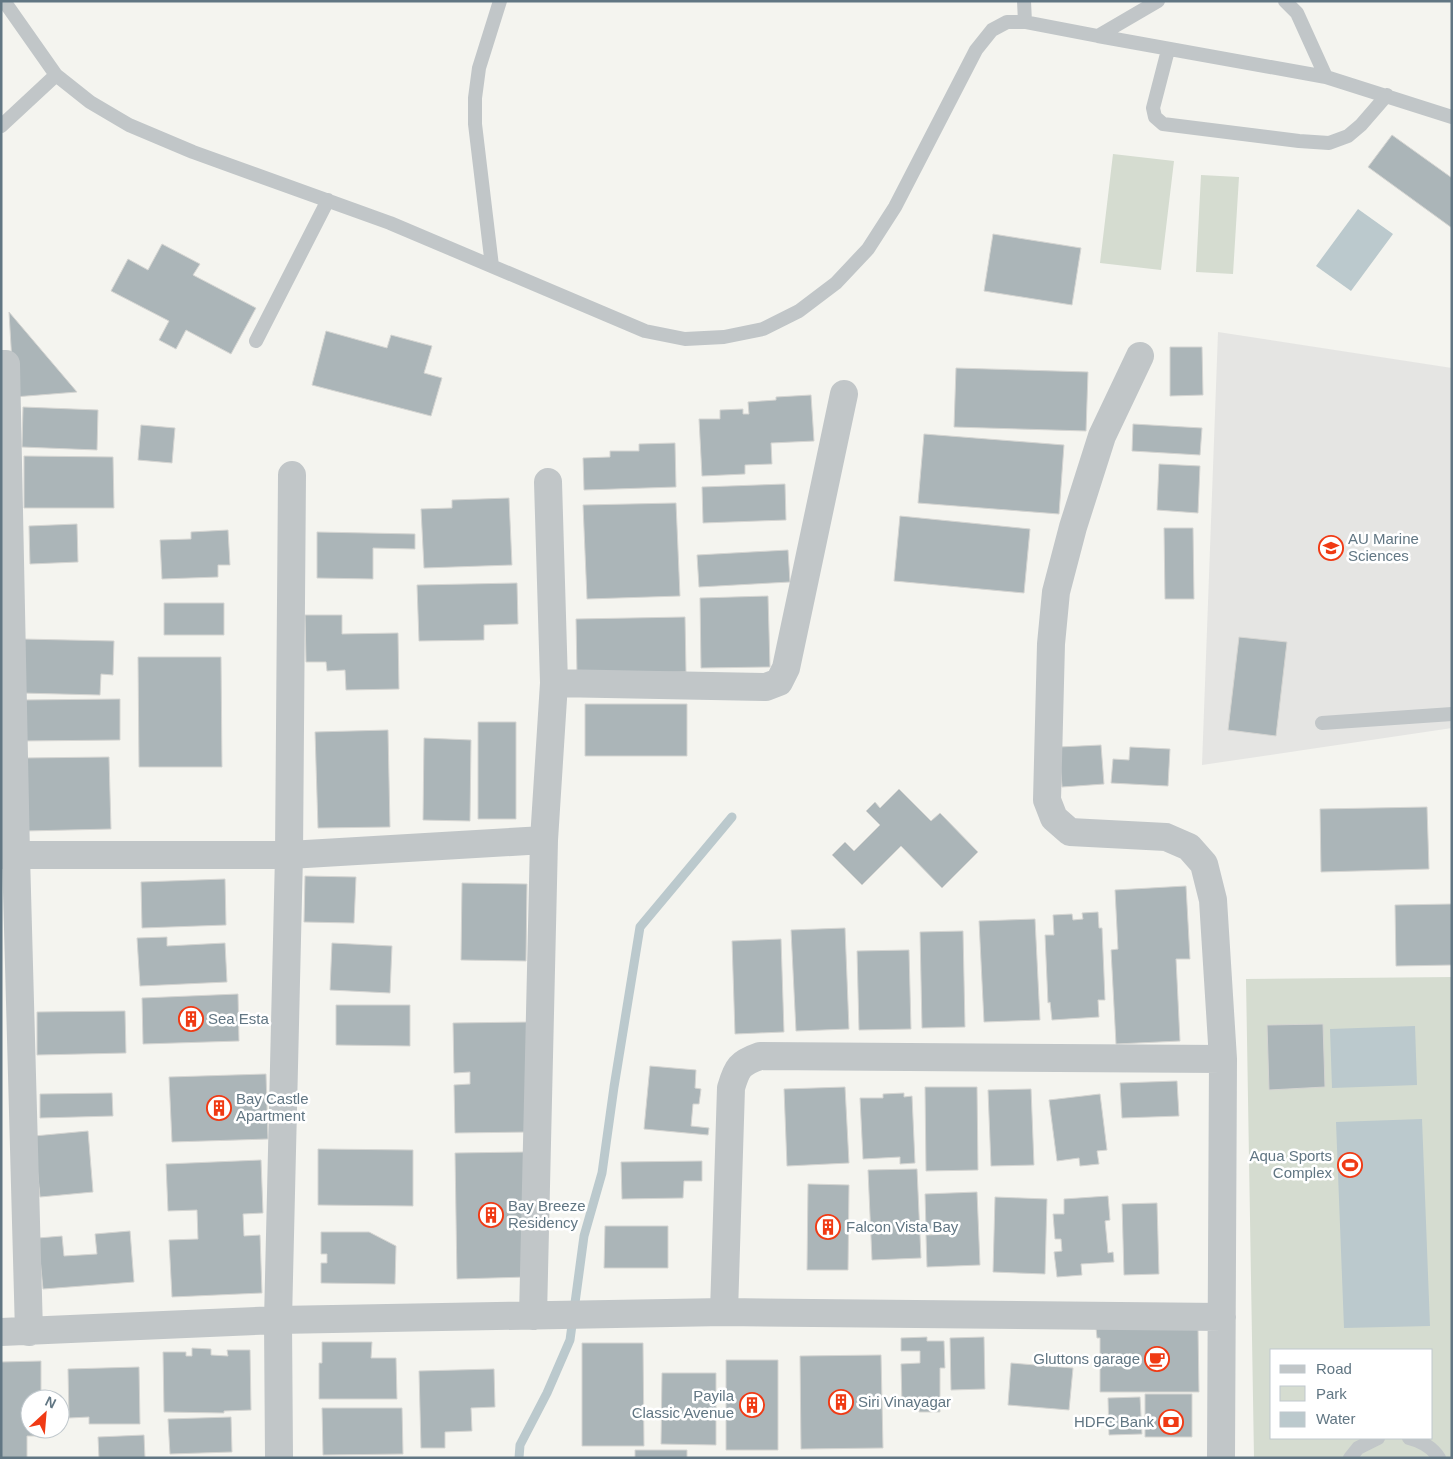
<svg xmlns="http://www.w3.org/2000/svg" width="1453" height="1459" font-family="Arial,sans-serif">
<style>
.built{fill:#e5e5e3}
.green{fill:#d5dcd0;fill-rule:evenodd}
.water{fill:#bbc9cd}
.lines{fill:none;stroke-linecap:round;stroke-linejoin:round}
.stream{stroke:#bbc9cd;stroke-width:9}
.building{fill:#abb5b8;stroke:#d5d5d2}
.lane{stroke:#c1c6c8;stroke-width:14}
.street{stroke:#c1c6c8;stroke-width:28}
.labels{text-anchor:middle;stroke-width:5;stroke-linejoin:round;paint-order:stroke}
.poi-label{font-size:15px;fill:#617683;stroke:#fff;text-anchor:start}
</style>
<rect width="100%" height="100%" fill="#f4f4ef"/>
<!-- built -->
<path class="built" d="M 1218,332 L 1452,368 L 1452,728 L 1202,765 Z"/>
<!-- green -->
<path class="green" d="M 1113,154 L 1174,161 L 1161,270 L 1100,263 Z
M 1201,175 L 1239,177 L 1233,274 L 1196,272 Z
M 1452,977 L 1452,1458 L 1254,1458 L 1246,979 ZM 1272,1350 L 1432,1350 L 1432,1438 L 1272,1438 Z"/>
<!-- water -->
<path class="water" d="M 1358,209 L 1393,234 L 1351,291 L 1316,266 Z
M 1415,1026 L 1417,1085 L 1332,1088 L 1330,1029 Z
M 1422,1119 L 1430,1326 L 1344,1328 L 1336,1122 Z"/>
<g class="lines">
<!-- stream -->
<path class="stream" d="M 519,1458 L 520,1445 L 547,1393 L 570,1340 L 584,1236 L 602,1173 L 614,1087 L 640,927 L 732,817"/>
</g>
<!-- building -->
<path class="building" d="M 1392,135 L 1452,178 L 1452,228 L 1368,167 Z
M 993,234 L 1081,248 L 1072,305 L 984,291 Z
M 162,244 L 200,264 L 193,275 L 256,308 L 231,354 L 186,330 L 176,349 L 159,340 L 169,321 L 111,291 L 128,259 L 148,270 Z
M 9,312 L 77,392 L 14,397 Z
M 326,331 L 387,348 L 391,335 L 432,346 L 424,373 L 442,378 L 431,416 L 312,385 Z
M 1170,347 L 1202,347 L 1203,395 L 1170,396 Z
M 956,368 L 1088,372 L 1086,431 L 954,427 Z
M 811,395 L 814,441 L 771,443 L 772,464 L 745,465 L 745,474 L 702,476 L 699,419 L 720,419 L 720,410 L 743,409 L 743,414 L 749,414 L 748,402 L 776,400 L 776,397 Z
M 23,407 L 98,410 L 97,450 L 22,447 Z
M 1133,424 L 1202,428 L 1200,455 L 1132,451 Z
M 141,425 L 175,428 L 172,463 L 138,460 Z
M 924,434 L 1064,445 L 1059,514 L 918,503 Z
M 675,443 L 676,487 L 584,490 L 583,458 L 610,457 L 610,451 L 639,451 L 639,444 Z
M 24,456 L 113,457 L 114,508 L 24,508 Z
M 1159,464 L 1200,466 L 1198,513 L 1157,510 Z
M 785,484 L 786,520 L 703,523 L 702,487 Z
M 509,498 L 512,565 L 424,568 L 421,509 L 452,508 L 452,500 Z
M 676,503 L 680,596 L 587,599 L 583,505 Z
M 900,516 L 1030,529 L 1024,593 L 894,581 Z
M 77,524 L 78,562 L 30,564 L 29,526 Z
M 1164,528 L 1193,528 L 1194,599 L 1165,599 Z
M 228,530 L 230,565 L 218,565 L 218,577 L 162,579 L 160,540 L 191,539 L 191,532 Z
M 317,532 L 415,534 L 415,549 L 373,548 L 373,579 L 317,578 Z
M 788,550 L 790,582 L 699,587 L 697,555 Z
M 517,583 L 518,624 L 484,625 L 484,640 L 419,641 L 417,585 Z
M 768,596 L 770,667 L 701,668 L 700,598 Z
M 164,603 L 224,603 L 224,635 L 164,635 Z
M 305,615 L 342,615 L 342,634 L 398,633 L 399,689 L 346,690 L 345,670 L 327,671 L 326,662 L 306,662 Z
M 685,617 L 686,672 L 577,674 L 576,619 Z
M 1239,637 L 1287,642 L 1276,736 L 1228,730 Z
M 22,639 L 114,641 L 113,675 L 101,674 L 100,695 L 21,693 Z
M 138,657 L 221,657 L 222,767 L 139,767 Z
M 120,699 L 120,740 L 21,741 L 21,700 Z
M 585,704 L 687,704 L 687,756 L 585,756 Z
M 478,722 L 516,722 L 516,819 L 478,819 Z
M 388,730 L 390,827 L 318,828 L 315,732 Z
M 424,738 L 471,740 L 470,821 L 423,820 Z
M 1101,745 L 1104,784 L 1062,787 L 1059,747 Z
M 1130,747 L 1170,749 L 1168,786 L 1111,783 L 1113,759 L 1129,760 Z
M 109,757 L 111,829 L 25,831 L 23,758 Z
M 899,789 L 931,821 L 940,813 L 978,852 L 942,888 L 901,846 L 862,885 L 832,855 L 845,842 L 854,851 L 880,825 L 866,811 L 875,802 L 880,808 Z
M 1427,807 L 1429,869 L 1321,872 L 1320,809 Z
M 305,876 L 356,877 L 354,923 L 304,922 Z
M 225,879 L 226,925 L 142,928 L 141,882 Z
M 462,883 L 527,884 L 526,961 L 461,960 Z
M 1186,886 L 1190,959 L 1176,959 L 1180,1041 L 1116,1044 L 1111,950 L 1118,949 L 1115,890 Z
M 1452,904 L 1452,965 L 1396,966 L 1395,905 Z
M 1098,912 L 1099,928 L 1102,928 L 1105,1000 L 1098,1000 L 1099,1017 L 1052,1020 L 1050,1002 L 1048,1003 L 1045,935 L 1054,935 L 1053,915 L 1072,914 L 1073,920 L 1083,919 L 1082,913 Z
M 1035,919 L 1040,1020 L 984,1022 L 979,921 Z
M 845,928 L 849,1029 L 796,1031 L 791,930 Z
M 963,931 L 965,1027 L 922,1028 L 920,932 Z
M 167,937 L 167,946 L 225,943 L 227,982 L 140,986 L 137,938 Z
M 781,939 L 784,1032 L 735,1034 L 732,941 Z
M 332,943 L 392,946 L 390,993 L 330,990 Z
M 909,950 L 911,1029 L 859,1030 L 857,951 Z
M 238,994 L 239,1041 L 143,1044 L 142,998 Z
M 336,1005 L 410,1005 L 410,1046 L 336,1045 Z
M 125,1011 L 126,1053 L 37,1055 L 37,1012 Z
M 530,1022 L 532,1132 L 455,1133 L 454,1085 L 470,1084 L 470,1072 L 454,1073 L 453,1023 Z
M 1323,1024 L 1325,1087 L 1269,1090 L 1267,1025 Z
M 650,1066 L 696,1070 L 695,1088 L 701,1089 L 699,1104 L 693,1104 L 691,1126 L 709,1128 L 708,1135 L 644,1129 Z
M 266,1074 L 268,1139 L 172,1142 L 169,1077 Z
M 1177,1081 L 1179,1116 L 1122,1118 L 1120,1083 Z
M 845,1087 L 849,1163 L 787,1166 L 784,1089 Z
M 925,1087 L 977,1087 L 978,1170 L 926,1171 Z
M 1031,1089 L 1034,1165 L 991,1166 L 988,1090 Z
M 112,1093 L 113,1116 L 40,1118 L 40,1094 Z
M 904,1093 L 904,1097 L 912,1096 L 915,1163 L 900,1164 L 900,1157 L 863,1159 L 860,1098 L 883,1098 L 883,1094 Z
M 1100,1094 L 1107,1150 L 1097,1151 L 1099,1164 L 1080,1166 L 1079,1158 L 1057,1161 L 1049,1100 Z
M 88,1131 L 93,1192 L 40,1197 L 34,1136 Z
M 318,1149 L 413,1150 L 413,1206 L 318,1205 Z
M 525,1152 L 527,1277 L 457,1279 L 455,1153 Z
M 261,1160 L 263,1213 L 243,1214 L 244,1236 L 260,1235 L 262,1293 L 172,1297 L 169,1240 L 198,1239 L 197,1210 L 168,1211 L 166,1164 Z
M 702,1161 L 702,1181 L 684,1181 L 683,1198 L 622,1199 L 621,1162 Z
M 917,1169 L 921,1258 L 872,1260 L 868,1170 Z
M 808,1184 L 849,1185 L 848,1270 L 807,1270 Z
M 977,1192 L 980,1265 L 927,1267 L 926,1235 L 952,1234 L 952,1227 L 926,1229 L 925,1194 Z
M 1108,1196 L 1110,1220 L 1105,1221 L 1108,1253 L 1113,1252 L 1114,1262 L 1081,1264 L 1082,1275 L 1057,1277 L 1054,1252 L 1062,1251 L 1061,1239 L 1055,1239 L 1053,1214 L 1064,1214 L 1064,1199 Z
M 995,1197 L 1047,1199 L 1045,1274 L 993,1272 Z
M 1157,1203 L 1159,1274 L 1124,1275 L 1122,1204 Z
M 605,1226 L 668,1226 L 668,1268 L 604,1268 Z
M 130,1231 L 134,1282 L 43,1289 L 38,1238 L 62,1236 L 64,1256 L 97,1254 L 95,1234 Z
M 321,1232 L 369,1232 L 396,1246 L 395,1284 L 321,1283 L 321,1263 L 327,1263 L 327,1254 L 321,1254 Z
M 1198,1327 L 1199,1392 L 1100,1392 L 1100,1338 L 1097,1338 L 1096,1328 Z
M 927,1337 L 927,1341 L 944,1341 L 945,1368 L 940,1368 L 940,1412 L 919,1412 L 919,1405 L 902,1405 L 901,1364 L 920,1363 L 920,1351 L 901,1351 L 901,1338 Z
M 984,1337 L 985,1389 L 951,1390 L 950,1338 Z
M 322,1342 L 372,1342 L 371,1358 L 396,1358 L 397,1399 L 319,1399 L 319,1363 L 322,1363 Z
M 582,1343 L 643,1343 L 644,1446 L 582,1446 Z
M 192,1348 L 211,1349 L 211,1355 L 228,1356 L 227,1350 L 250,1350 L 251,1410 L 224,1411 L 224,1413 L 164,1412 L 163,1352 L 186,1352 L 186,1356 L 192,1356 Z
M 881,1355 L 883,1448 L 801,1449 L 800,1356 Z
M 726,1360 L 778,1360 L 778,1450 L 726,1450 Z
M 41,1361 L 41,1399 L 30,1399 L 30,1429 L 41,1429 L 41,1436 L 27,1436 L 27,1458 L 1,1458 L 1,1362 Z
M 1011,1363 L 1073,1368 L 1069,1410 L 1008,1405 Z
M 139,1367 L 140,1424 L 89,1424 L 89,1417 L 69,1418 L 68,1369 Z
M 494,1369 L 495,1407 L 471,1408 L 472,1431 L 445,1432 L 445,1448 L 421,1448 L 419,1371 Z
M 662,1373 L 716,1373 L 716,1445 L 661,1444 Z
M 1145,1394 L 1192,1394 L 1192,1437 L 1145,1437 Z
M 1140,1397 L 1142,1434 L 1109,1435 L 1108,1398 Z
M 322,1408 L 402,1408 L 403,1454 L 323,1455 Z
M 231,1417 L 232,1452 L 170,1454 L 168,1419 Z
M 144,1435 L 145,1458 L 99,1458 L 98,1437 Z
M 635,1450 L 687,1450 L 687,1458 L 635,1458 Z"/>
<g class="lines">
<!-- lane -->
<path class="lane" d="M 4,1 L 56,75 L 90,102 L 129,125 L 193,152 L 390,223 L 645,331 L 685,339 L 724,337 L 763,329 L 799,311 L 836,283 L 868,249 L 895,207 L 976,50 L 992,30 L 1007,22 L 1025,22 L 1098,36
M 1024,1 L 1025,22
M 1158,1 L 1098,36 L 1326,77 L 1297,13 L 1285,1
M 1168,50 L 1153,108 L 1155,117 L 1163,124 L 1299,141 L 1329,143 L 1348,136 L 1361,125 L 1387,95
M 1326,77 L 1452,117
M 1,126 L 56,75
M 492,266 L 475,124 L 475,98 L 479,68 L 500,1
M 256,341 L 328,200
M 1322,723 L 1452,714
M 1409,1438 C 1421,1441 1433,1448 1439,1458
M 1350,1458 L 1358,1448 L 1378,1438"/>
<!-- street -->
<path class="street" d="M 1140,356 L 1102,436 L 1073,527 L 1056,592 L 1051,644 L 1047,800 L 1054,818 L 1070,832 L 1166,837 L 1189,847 L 1204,864 L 1213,900 L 1223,1059 L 1221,1458
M 1,364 L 6,364 L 16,855 L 29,1332
M 554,683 L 766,687 L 779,682 L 786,668 L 844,394
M 1,855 L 289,855 L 544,840
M 724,1312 L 731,1088 C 737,1067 740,1063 760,1056 L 1223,1059
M 533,1316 L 544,840 L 554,683 L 548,482
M 1,1332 L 278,1320 L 724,1312 L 1222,1317
M 279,1458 L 278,1320 L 289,855 L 292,475"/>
</g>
<!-- icons -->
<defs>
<symbol id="university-ring" viewBox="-11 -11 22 22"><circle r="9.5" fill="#fff" stroke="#f03a14" stroke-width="1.5"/><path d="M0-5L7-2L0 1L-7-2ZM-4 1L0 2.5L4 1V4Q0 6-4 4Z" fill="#f03a14"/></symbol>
<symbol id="building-ring" viewBox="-11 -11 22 22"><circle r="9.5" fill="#fff" stroke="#f03a14" stroke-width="1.5"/><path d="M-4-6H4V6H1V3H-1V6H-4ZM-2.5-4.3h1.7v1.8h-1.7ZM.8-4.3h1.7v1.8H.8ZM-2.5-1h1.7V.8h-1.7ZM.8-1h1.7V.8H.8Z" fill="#f03a14"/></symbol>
<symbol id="stadium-ring" viewBox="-11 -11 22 22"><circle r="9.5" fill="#fff" stroke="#f03a14" stroke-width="1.5"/><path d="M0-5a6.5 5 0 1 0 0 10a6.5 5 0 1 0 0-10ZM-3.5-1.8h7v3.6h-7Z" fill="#f03a14"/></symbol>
<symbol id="cafe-ring" viewBox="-11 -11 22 22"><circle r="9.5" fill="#fff" stroke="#f03a14" stroke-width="1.5"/><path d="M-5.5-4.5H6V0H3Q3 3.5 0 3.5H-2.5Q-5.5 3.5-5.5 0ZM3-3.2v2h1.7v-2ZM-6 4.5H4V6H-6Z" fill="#f03a14"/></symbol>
<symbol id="bank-ring" viewBox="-11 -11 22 22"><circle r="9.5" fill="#fff" stroke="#f03a14" stroke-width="1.5"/><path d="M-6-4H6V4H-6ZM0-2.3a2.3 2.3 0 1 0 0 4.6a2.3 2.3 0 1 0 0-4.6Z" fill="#f03a14"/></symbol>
</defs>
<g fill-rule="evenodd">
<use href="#university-ring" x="1317" y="534" width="28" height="28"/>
<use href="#building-ring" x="177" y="1005" width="28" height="28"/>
<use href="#building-ring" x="205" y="1094" width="28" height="28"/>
<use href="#stadium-ring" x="1336" y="1151" width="28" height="28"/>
<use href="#building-ring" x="477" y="1201" width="28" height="28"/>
<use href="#building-ring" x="814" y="1213" width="28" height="28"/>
<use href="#cafe-ring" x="1143" y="1345" width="28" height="28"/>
<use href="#building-ring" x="827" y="1388" width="28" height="28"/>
<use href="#building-ring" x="738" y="1391" width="28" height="28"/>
<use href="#bank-ring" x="1157" y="1408" width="28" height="28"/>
</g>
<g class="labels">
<!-- poi labels -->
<g class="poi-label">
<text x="1348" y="544">AU Marine<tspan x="1348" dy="17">Sciences</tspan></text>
<text x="208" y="1024">Sea Esta</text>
<text x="236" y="1104">Bay Castle<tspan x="236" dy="17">Apartment</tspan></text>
<text x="1332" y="1161" text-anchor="end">Aqua Sports<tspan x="1332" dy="17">Complex</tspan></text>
<text x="508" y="1211">Bay Breeze<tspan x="508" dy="17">Residency</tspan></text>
<text x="846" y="1232">Falcon Vista Bay</text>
<text x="1140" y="1364" text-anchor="end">Gluttons garage</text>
<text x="734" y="1401" text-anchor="end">Payila<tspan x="734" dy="17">Classic Avenue</tspan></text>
<text x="858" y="1407">Siri Vinayagar</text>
<text x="1154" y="1427" text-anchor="end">HDFC Bank</text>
</g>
</g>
<!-- border -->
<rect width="1453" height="1459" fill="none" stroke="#617683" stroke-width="5"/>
<!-- legend -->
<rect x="1270" y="1349" width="162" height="90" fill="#ffffff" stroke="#c0c8cd"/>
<rect x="1280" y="1365" width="25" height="8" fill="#c1c6c8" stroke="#c0c8cd"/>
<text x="1316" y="1374" font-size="15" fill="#617683">Road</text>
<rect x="1280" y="1386" width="25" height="15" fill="#d5dcd0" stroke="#c0c8cd"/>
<text x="1316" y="1399" font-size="15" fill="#617683">Park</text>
<rect x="1280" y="1412" width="25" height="15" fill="#bbc9cd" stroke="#c0c8cd"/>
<text x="1316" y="1424" font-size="15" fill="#617683">Water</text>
<!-- north arrow -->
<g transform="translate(45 1414) rotate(26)"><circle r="24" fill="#ffffff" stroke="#c0c8cd"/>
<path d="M0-4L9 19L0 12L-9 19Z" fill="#f03a14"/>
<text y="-8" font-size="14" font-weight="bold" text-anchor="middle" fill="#617683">N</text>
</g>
</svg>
